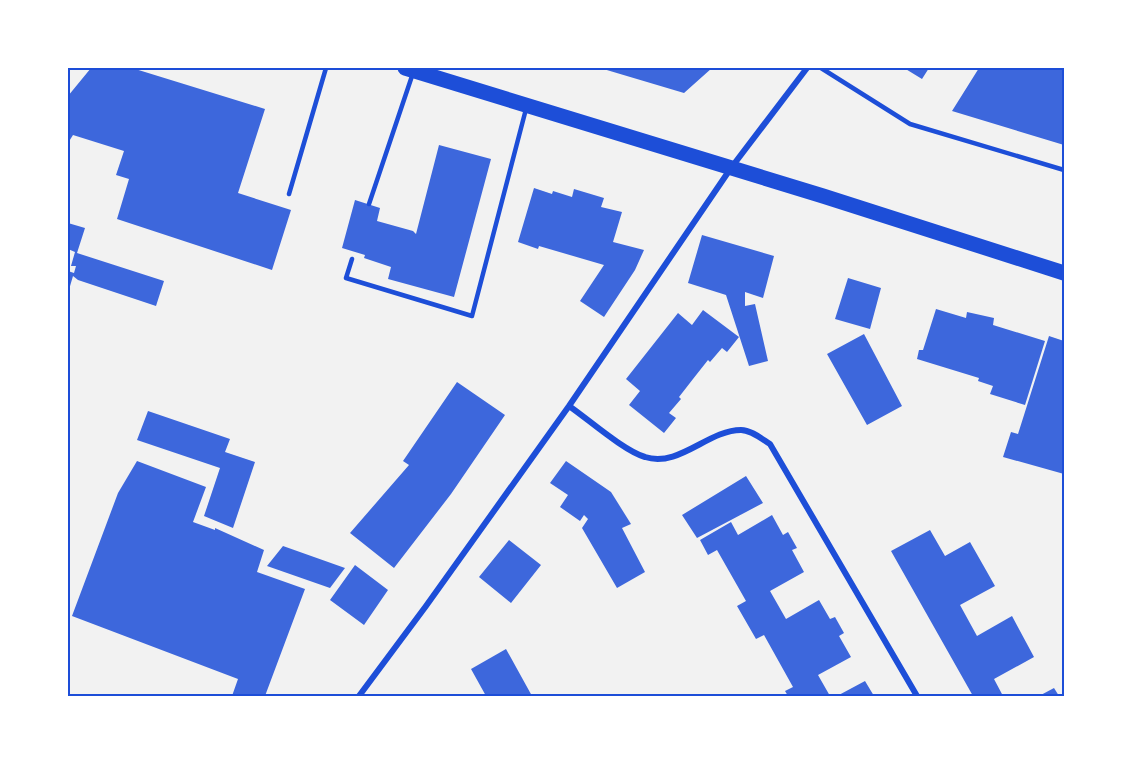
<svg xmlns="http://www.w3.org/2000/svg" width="1132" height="764" font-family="'Roboto Serif',serif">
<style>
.building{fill:#3d67dc}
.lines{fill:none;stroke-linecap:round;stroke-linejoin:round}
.service{stroke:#1d4ed8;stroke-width:4.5}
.minor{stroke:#1d4ed8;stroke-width:6}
.primary{stroke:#1d4ed8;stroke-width:15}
.neatline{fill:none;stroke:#1d4ed8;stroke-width:2}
</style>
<rect width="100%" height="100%" fill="#f2f2f2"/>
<!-- building -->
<path class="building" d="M 91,68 L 132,68 L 265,109 L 238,193 L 291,210 L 272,270 L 117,219 L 129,179 L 116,175 L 124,151 L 73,135 L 68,143 L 68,96 Z
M 600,68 L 712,68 L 684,93 Z
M 904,68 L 929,68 L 922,79 Z
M 979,68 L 1064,68 L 1064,145 L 952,111 Z
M 439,145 L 491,159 L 454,297 L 388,279 L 391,267 L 364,258 L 365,255 L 342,248 L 355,200 L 380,208 L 377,221 L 413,231 L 416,234 Z
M 534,188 L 552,194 L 553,191 L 572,197 L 574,189 L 604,198 L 601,207 L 622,212 L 613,242 L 644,250 L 635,270 L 604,317 L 580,301 L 604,265 L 539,246 L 538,249 L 518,242 Z
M 68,223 L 85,228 L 77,253 L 164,281 L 156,306 L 78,280 L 73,276 L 68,293 L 68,271 L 74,273 L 76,266 L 71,266 L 75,252 L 68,249 Z
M 702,235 L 774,256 L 763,298 L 745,292 L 745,306 L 755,304 L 768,361 L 749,366 L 726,295 L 688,283 Z
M 848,278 L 881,288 L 870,329 L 835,319 Z
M 936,309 L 966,318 L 967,312 L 994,318 L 993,325 L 1045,341 L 1025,405 L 990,394 L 993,386 L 978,381 L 979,378 L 917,359 L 919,350 L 923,350 Z
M 703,310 L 739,337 L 727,352 L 722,348 L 710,362 L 708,360 L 693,379 L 679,397 L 681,399 L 669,413 L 676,418 L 664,433 L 629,405 L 640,391 L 626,379 L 678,313 L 692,325 Z
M 864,334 L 902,406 L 867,425 L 827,354 Z
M 1049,336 L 1064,341 L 1064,474 L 1003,457 L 1011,432 L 1018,434 Z
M 457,382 L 505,415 L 451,494 L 394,568 L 350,533 L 409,465 L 403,461 Z
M 148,411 L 230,439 L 225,452 L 255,462 L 233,528 L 204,516 L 220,468 L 137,440 Z
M 137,461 L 206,487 L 193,522 L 215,530 L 215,528 L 264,550 L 257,572 L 305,589 L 265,696 L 232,696 L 238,679 L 72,616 L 118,493 Z
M 566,461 L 611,492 L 631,524 L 622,528 L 645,572 L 617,588 L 582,528 L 588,519 L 584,515 L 580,521 L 560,507 L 568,495 L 550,483 Z
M 746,476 L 763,503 L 697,538 L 682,515 Z
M 772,515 L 783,535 L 788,532 L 797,548 L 792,550 L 804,572 L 770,591 L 786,619 L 819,600 L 830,619 L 835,617 L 844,633 L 839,636 L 851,657 L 818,675 L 830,696 L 788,696 L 785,691 L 793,687 L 764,635 L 756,639 L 737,606 L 746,601 L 717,550 L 708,555 L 700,540 L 731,522 L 738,535 Z
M 930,530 L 945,556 L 970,542 L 995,586 L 960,605 L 977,636 L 1012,616 L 1034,657 L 994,679 L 1003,696 L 973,696 L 891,551 Z
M 509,540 L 541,565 L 511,603 L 479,577 Z
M 283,546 L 345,568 L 330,588 L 267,566 Z
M 355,565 L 388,590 L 364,625 L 330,600 Z
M 506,649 L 532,696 L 486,696 L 471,669 Z
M 865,681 L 874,696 L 837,696 Z
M 1054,688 L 1059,696 L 1039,696 Z"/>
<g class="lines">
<!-- service -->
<path class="service" d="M 821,68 L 910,124 L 1064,170
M 289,194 L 326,68
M 369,204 L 413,73
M 352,259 L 346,278 L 472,316 L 526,109"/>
<!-- minor -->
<path class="minor" d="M 569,406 C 588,419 624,451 645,457 C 679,468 708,430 741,430 C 751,430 762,439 770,444 L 917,696
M 359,696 L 426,606 L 569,406 L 731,168 L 807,68"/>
<!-- primary -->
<path class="primary" d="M 405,68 L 823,196 L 1064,273"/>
</g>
<!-- border -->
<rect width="1132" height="764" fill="none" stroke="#ffffff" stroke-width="138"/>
<rect x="69" y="69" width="994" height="626" class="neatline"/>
</svg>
